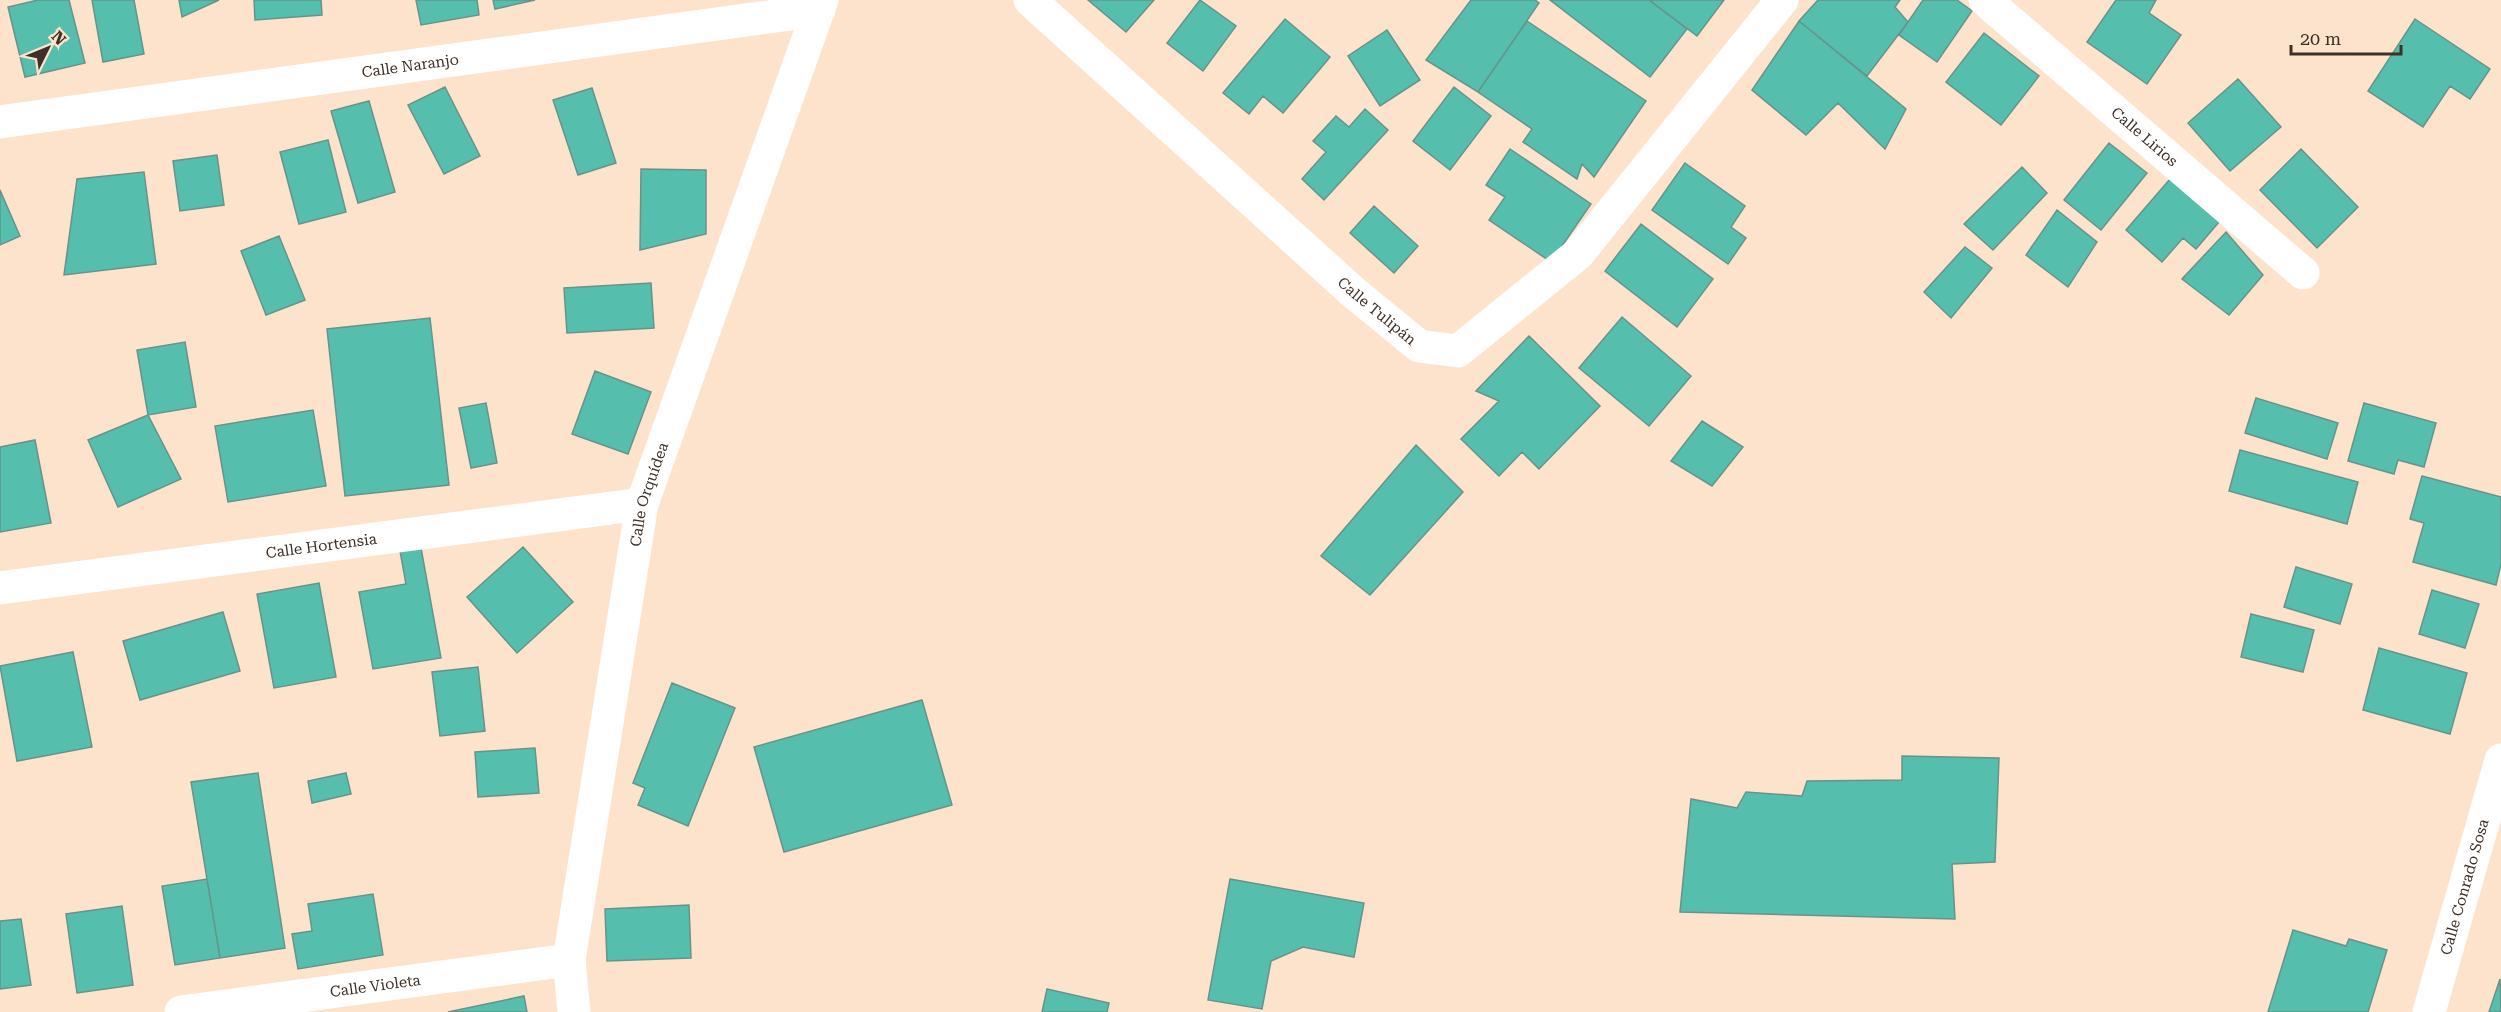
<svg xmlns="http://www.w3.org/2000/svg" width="2501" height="1012" font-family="'Roboto Serif',serif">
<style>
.building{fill:#55beac;stroke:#66948b;stroke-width:1.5}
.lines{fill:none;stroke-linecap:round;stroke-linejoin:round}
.minor{stroke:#fff;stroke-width:33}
.labels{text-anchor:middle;stroke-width:5;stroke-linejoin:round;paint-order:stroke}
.street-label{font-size:15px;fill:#3e3026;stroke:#fde2cc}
</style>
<rect width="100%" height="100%" fill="#fde2cc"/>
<!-- building -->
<path class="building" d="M 38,0 L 69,0 L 85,63 L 25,77 L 8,7 Z
M 92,0 L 134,0 L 144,54 L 103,62 Z
M 179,0 L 219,0 L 182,17 Z
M 254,0 L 321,0 L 322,15 L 255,20 Z
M 416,0 L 477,0 L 479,15 L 421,25 Z
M 493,0 L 535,0 L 495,9 Z
M 1088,0 L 1154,0 L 1126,32 Z
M 1200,0 L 1236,26 L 1203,71 L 1167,43 Z
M 1471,0 L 1535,0 L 1539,3 L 1478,92 L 1426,60 Z
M 1550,0 L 1649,0 L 1687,29 L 1650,77 Z
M 1649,0 L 1724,0 L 1697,36 Z
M 1818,0 L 1900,0 L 1895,7 L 1908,22 L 1867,76 L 1799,21 Z
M 1923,0 L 1957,0 L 1972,11 L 1937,62 L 1899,35 Z
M 2116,0 L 2156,0 L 2149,13 L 2181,35 L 2147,84 L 2087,42 Z
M 1285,19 L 1330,57 L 1283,113 L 1263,96 L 1249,114 L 1223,93 Z
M 2415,19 L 2490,69 L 2470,99 L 2450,86 L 2423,127 L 2368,91 Z
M 1527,21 L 1646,101 L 1594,177 L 1582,164 L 1577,179 L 1523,142 L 1532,129 L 1478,92 Z
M 1799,21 L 1906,109 L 1885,149 L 1838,103 L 1806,135 L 1752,90 Z
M 1387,30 L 1420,80 L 1380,106 L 1348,56 Z
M 1984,33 L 2039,76 L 2001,125 L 1946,82 Z
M 2238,79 L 2281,127 L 2230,171 L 2188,123 Z
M 445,87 L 480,156 L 444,174 L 408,105 Z
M 1454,87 L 1491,116 L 1450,170 L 1413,141 Z
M 592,88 L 616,163 L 578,175 L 553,100 Z
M 369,101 L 395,192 L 358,203 L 331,111 Z
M 1365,109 L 1388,130 L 1324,200 L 1302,179 L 1326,152 L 1313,141 L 1336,116 L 1349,127 Z
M 328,140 L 346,212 L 299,224 L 280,152 Z
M 2109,143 L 2147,173 L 2101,230 L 2064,200 Z
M 1510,149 L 1591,204 L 1551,262 L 1489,220 L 1505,197 L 1486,185 Z
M 2301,149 L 2358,207 L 2317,248 L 2260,190 Z
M 217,155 L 224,205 L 180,211 L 173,161 Z
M 1685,163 L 1745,206 L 1731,227 L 1746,238 L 1728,264 L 1652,210 Z
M 2022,167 L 2047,193 L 1993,250 L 1964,224 Z
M 641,169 L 706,170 L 706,234 L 640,250 Z
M 144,172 L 156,264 L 64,275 L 77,179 Z
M 2170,179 L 2219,222 L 2196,249 L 2183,238 L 2162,262 L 2126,230 Z
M 0,190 L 20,236 L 0,245 Z
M 1374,206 L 1418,246 L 1394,273 L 1350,233 Z
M 2057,210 L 2097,242 L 2068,287 L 2026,255 Z
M 1641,224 L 1713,279 L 1677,327 L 1605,271 Z
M 2226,232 L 2263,275 L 2229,315 L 2182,279 Z
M 279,236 L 305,300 L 266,315 L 241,251 Z
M 1965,247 L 1992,268 L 1951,318 L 1924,292 Z
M 651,283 L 654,328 L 567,333 L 564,288 Z
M 1622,317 L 1691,376 L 1649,426 L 1579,368 Z
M 430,318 L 449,485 L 345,496 L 327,329 Z
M 1529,336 L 1600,406 L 1539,469 L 1522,452 L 1499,476 L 1461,439 L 1499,401 L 1476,391 Z
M 185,342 L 196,407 L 148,415 L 137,350 Z
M 595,371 L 651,392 L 628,454 L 572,434 Z
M 2256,398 L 2338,423 L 2327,459 L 2245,433 Z
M 486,403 L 497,463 L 471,468 L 459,408 Z
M 2364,403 L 2436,423 L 2424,467 L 2398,460 L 2394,474 L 2348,461 Z
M 313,410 L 326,486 L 228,502 L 215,426 Z
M 148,415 L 181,479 L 118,507 L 88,440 Z
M 1702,421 L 1743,447 L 1712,486 L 1671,461 Z
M 35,440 L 51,523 L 0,532 L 0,447 Z
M 1416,445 L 1463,492 L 1370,595 L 1321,556 Z
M 2240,450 L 2358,482 L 2347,524 L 2229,491 Z
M 2422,476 L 2501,497 L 2501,564 L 2496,585 L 2413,562 L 2424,523 L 2410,519 Z
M 523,547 L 573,602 L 517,653 L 467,597 Z
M 421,548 L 441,658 L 373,669 L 359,592 L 406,584 L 400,551 Z
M 2296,567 L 2352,584 L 2340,624 L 2284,607 Z
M 319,583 L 336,677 L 274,688 L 257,594 Z
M 2432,590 L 2479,604 L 2465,648 L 2419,634 Z
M 223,612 L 240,671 L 140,700 L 123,641 Z
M 2251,614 L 2314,630 L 2303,672 L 2241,657 Z
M 2379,648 L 2467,673 L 2450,734 L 2363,710 Z
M 73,652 L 92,747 L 17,761 L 0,666 Z
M 478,667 L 485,731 L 440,736 L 432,672 Z
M 672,683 L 735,708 L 688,826 L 638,805 L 645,788 L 633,783 Z
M 922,700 L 952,805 L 784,852 L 754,747 Z
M 535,748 L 539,793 L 478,797 L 475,752 Z
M 1902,756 L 1999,758 L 1995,862 L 1952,864 L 1955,919 L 1680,912 L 1691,799 L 1737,808 L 1746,792 L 1802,796 L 1807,781 L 1902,780 Z
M 258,773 L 285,948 L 220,958 L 191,782 Z
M 346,773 L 351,794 L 312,803 L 308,781 Z
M 207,879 L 220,958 L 175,965 L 162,886 Z
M 1230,879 L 1364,903 L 1354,957 L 1303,947 L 1271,961 L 1262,1009 L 1208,1000 Z
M 373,894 L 383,955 L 298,969 L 292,934 L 312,931 L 308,904 Z
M 689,905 L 691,958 L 607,961 L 605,909 Z
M 122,906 L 133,985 L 77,993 L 66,914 Z
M 21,919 L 31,985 L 0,989 L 0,921 Z
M 2293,930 L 2346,946 L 2349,939 L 2387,950 L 2368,1012 L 2268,1012 Z
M 2500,979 L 2501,1012 L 2489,1012 Z
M 1047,989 L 1109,1003 L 1107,1012 L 1042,1012 Z
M 524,996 L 527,1012 L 448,1012 Z"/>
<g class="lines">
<!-- minor -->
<g class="minor">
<path id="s1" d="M 1030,0 L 1353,292 L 1419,346 L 1458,351 L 1578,254 L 1782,0"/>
<path id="s2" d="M 1985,0 L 2303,273"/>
<path id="s3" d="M 0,122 L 819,10"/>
<path id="s4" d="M 0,588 L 642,504"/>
<path id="s5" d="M 181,1012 L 569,960"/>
<path id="s6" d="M 574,1012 L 569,960 L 642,504 L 822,0"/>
<path id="s7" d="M 2429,1012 L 2501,760"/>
</g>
</g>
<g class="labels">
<!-- street labels -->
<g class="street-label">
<text dy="5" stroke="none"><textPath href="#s3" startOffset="414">Calle Naranjo</textPath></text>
<text dy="5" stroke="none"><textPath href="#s2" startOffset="210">Calle Lirios</textPath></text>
<text dy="5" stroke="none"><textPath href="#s1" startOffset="466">Calle Tulipán</textPath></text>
<text dy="5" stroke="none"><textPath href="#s6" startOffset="525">Calle Orquídea</textPath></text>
<text dy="5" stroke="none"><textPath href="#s4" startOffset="324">Calle Hortensia</textPath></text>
<text dy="5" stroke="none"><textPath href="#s7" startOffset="130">Calle Conrado Sosa</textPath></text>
<text dy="5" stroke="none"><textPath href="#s5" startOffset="196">Calle Violeta</textPath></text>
</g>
</g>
<!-- north arrow -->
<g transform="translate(48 48) rotate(47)" stroke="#fde2cc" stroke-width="4.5" paint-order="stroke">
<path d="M0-4.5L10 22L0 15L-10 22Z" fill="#3e3026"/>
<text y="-9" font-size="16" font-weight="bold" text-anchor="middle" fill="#3e3026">N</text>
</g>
<!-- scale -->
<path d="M2291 45v9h110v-9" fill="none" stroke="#3e3026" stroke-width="3"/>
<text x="2300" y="45" font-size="18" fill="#3e3026" stroke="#fde2cc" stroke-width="4.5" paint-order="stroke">20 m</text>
</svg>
